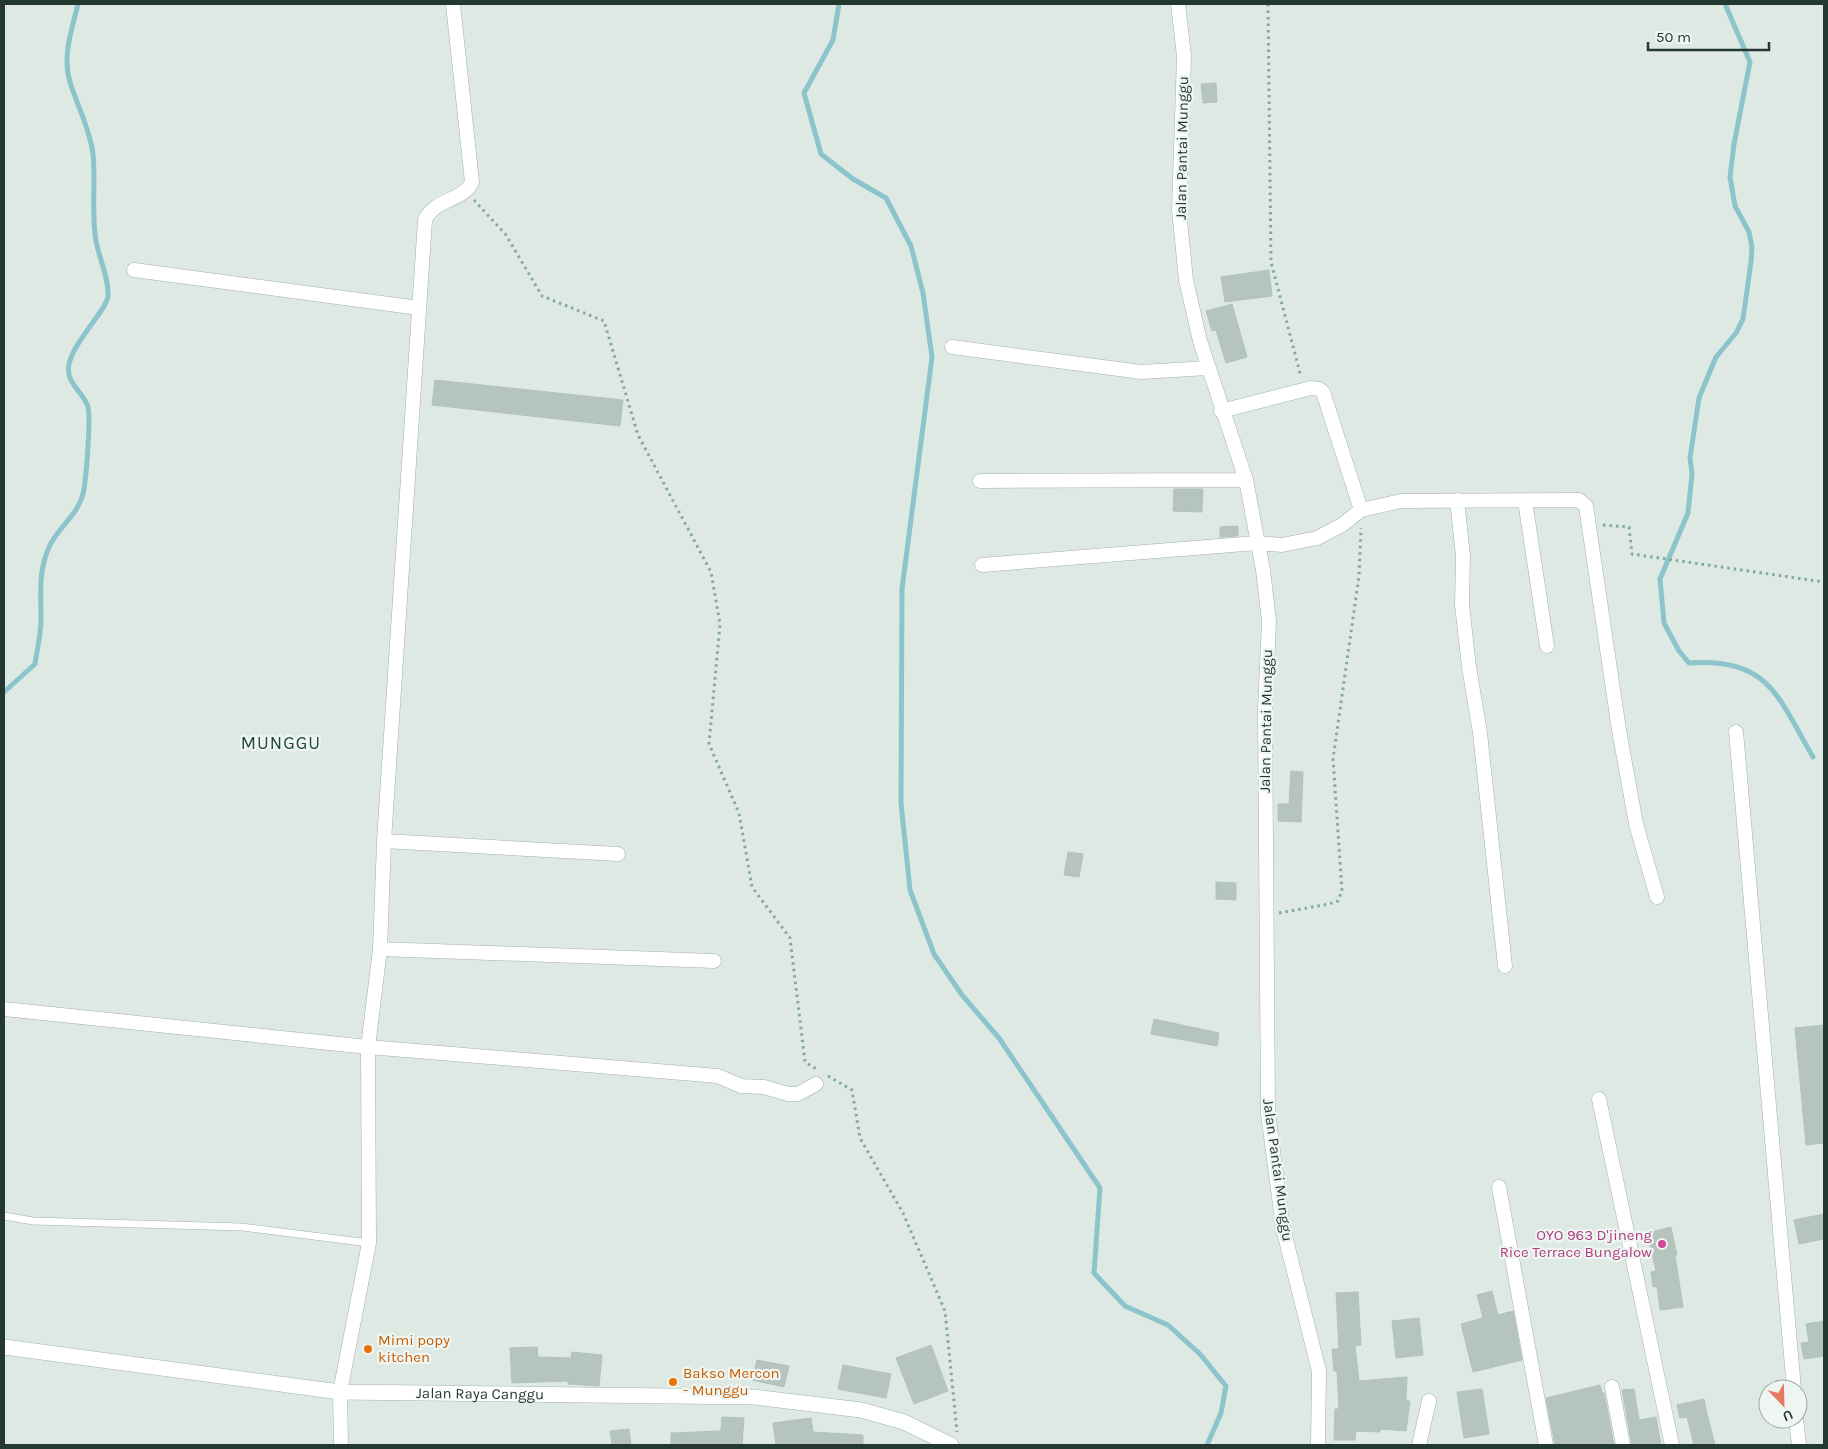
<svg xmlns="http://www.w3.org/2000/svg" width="1828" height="1449" font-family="Karla,sans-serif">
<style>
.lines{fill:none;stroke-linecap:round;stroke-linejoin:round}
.stream{stroke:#8bc4ca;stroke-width:5}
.building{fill:#b5c4bd;stroke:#b2c2bb}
.lane-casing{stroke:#a3b0ab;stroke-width:8}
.street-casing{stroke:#a3b0ab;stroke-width:15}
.secondary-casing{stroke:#a0b4ab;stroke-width:16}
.path{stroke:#82aa9b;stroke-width:3;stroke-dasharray:2.5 4;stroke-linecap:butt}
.lane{stroke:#fff;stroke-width:7}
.street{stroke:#fff;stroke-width:14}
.secondary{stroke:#fff;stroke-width:15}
.hotel-dot{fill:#d1479c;stroke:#eff6f2;stroke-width:2}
.food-dot{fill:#e8710a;stroke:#eff6f2;stroke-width:2}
.labels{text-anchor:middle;stroke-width:4.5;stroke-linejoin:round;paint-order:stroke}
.street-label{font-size:15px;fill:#223831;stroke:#eff6f2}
.hotel-label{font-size:15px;fill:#b23c85;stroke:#eff6f2;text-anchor:end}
.food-label{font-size:15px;fill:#c56008;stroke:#eff6f2;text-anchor:start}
.quarter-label{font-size:18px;letter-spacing:1px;fill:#20483c;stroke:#eff6f2}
</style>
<rect width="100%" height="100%" fill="#dfe9e4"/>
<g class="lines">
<!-- stream -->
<path class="stream" d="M 839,4 L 833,40 L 804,93 L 821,154 L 853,179 L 886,198 L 911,246 L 923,293 L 932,357 L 902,589 L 901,803 L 910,890 L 934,954 L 962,995 L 999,1038 L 1100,1188 L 1094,1273 L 1125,1306 L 1168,1325 L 1200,1354 L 1226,1386 L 1221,1413 L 1207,1445
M 1725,4 L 1750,62 L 1734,144 L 1730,177 L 1735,206 L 1749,232 L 1752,247 L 1751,262 L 1743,319 L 1736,333 L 1716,357 L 1699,398 L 1690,458 L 1692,474 L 1688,513 L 1660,579 L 1664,623 L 1679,651 L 1689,663 C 1769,657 1778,697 1813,757
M 4,692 L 35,664 C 37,650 41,634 41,619 C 41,593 38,570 50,545 C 59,527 78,514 83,494 C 86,481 91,419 88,407 C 83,391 65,383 69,364 C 74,341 108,308 108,296 C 109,277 99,259 96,241 C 91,212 96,182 93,154 C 90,129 77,105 70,82 C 62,56 72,29 78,4"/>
</g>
<!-- building -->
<path class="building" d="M 1216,83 L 1217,102 L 1203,103 L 1201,84 Z
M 1269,270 L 1272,296 L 1225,302 L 1221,277 Z
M 1232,304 L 1247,357 L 1226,363 L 1216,330 L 1212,331 L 1206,311 Z
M 435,380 L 623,400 L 620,426 L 432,405 Z
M 1174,489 L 1203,489 L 1202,512 L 1173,511 Z
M 1238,526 L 1238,536 L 1220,537 L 1220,527 Z
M 1291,771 L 1303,772 L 1301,822 L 1278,821 L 1278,804 L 1289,804 Z
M 1068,852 L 1083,854 L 1079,877 L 1064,875 Z
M 1216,882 L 1236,883 L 1236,900 L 1216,899 Z
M 1154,1019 L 1219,1033 L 1217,1046 L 1151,1034 Z
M 1824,1025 L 1824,1143 L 1806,1145 L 1795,1028 Z
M 1824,1214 L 1824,1239 L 1799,1244 L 1794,1220 Z
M 1671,1227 L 1677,1255 L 1675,1255 L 1683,1307 L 1660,1310 L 1657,1286 L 1653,1287 L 1651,1272 L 1656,1271 L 1647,1233 Z
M 1492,1291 L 1498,1315 L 1513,1311 L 1522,1360 L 1473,1372 L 1461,1324 L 1483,1318 L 1477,1295 Z
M 1358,1292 L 1361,1345 L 1355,1346 L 1359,1381 L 1407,1377 L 1406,1401 L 1410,1401 L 1406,1431 L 1380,1429 L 1380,1432 L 1356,1431 L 1355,1440 L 1334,1440 L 1335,1409 L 1339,1409 L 1337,1371 L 1334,1371 L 1332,1349 L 1339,1349 L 1336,1293 Z
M 1419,1318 L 1423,1355 L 1396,1358 L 1392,1321 Z
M 1824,1321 L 1824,1356 L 1804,1359 L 1801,1343 L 1809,1342 L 1806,1324 Z
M 931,1345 L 948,1391 L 914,1404 L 896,1358 Z
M 537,1347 L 538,1357 L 571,1358 L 572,1352 L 602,1355 L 599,1386 L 568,1384 L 568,1381 L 512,1383 L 510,1348 Z
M 757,1360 L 789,1366 L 784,1387 L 752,1380 Z
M 843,1365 L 891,1374 L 886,1398 L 838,1389 Z
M 1600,1385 L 1602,1393 L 1604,1393 L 1614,1445 L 1555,1445 L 1546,1398 Z
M 1482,1389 L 1489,1434 L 1464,1438 L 1457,1392 Z
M 1634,1389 L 1639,1420 L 1656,1417 L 1661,1445 L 1632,1445 L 1622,1390 Z
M 1704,1399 L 1706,1409 L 1715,1445 L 1694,1445 L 1687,1417 L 1680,1418 L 1677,1405 Z
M 722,1417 L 744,1418 L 742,1445 L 671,1445 L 671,1433 L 721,1431 Z
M 811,1418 L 813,1432 L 863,1435 L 863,1445 L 776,1445 L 773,1423 Z
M 629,1429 L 631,1445 L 612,1445 L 610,1431 Z"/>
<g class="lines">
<defs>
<path id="lane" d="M 4,1216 L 33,1221 L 242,1227 L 369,1243"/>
<path id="street" d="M 1178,4 L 1184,56 L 1179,210 L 1186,280 L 1200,341 L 1246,480 L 1263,570 L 1269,621 L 1265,709 L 1268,1113 L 1283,1228 L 1319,1371 L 1318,1445
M 134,270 L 419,308
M 952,347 L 1141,372 L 1208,368
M 1221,411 L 1311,388 L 1319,389 L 1323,392 L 1361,510
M 980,481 L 1246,480
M 1457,500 L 1463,556 L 1462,605 L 1469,667 L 1480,733 L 1505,966
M 1525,501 L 1547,646
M 982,565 L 1257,543 L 1282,545 L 1317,538 L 1342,525 L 1361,510 L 1401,501 L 1579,500 L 1586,506 L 1619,730 L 1636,824 L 1657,897
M 1736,732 L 1794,1389
M 384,841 L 618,854
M 380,949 L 714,961
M 4,1009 L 368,1047 L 718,1076 L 741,1086 L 764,1087 L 788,1094 L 798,1094 L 816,1084
M 1599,1099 L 1672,1445
M 1499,1187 L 1546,1445
M 1612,1387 L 1623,1445
M 1796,1419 L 1799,1445
M 341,1445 L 340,1392 L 369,1243 L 368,1047 L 380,949 L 384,841 L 425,220 C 435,198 464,201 472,182 L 453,4
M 1419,1445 L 1429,1401"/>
<g id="secondary">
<path id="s1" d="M 4,1347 L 340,1392 L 754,1397 L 861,1410 L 904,1422 L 951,1445"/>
</g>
</defs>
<!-- lane casing -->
<use href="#lane" class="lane-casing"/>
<!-- street casing -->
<use href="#street" class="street-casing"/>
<!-- secondary casing -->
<use href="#secondary" class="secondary-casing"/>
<!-- path -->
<path class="path" d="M 1268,4 L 1271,262 L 1301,377
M 474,200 L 506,235 L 542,296 L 604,321 L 638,435 L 711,572 L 720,624 L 709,744 L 739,813 L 752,887 L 790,938 L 805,1062 L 818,1070
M 1603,525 L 1629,527 L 1632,554 L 1824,582
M 1279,913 L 1329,904 L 1338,901 L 1342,891 L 1333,759 L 1359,576 L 1361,528
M 828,1076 L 852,1090 L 860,1138 L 903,1213 L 945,1311 L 957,1432"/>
<!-- lane -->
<use href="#lane" class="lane"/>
<!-- street -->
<use href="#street" class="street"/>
<!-- secondary -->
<use href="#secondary" class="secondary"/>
</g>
<!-- markers -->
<circle class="hotel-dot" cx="1662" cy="1244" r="5"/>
<g class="food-dot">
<circle cx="368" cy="1349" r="5"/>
<circle cx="673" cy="1382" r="5"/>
</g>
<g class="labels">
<!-- street labels -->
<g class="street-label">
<text transform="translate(1182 148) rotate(-89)" y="5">Jalan Pantai Munggu</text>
<text transform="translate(1266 721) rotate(-89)" y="5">Jalan Pantai Munggu</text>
<text transform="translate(1278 1170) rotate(82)" y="5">Jalan Pantai Munggu</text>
<text dy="5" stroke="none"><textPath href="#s1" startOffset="479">Jalan Raya Canggu</textPath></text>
</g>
<!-- hotel labels -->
<g class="hotel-label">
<text x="1652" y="1240">OYO 963 D'jineng<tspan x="1652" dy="17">Rice Terrace Bungalow</tspan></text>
</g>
<!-- food labels -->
<g class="food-label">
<text x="378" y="1345">Mimi popy<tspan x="378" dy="17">kitchen</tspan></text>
<text x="683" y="1378">Bakso Mercon<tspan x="683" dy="17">- Munggu</tspan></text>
</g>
<!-- quarter labels -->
<g class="quarter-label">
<text x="281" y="749">MUNGGU</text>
</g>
</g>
<!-- border -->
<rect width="1828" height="1449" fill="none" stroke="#223831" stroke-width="10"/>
<!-- north arrow -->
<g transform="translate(1783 1404) rotate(157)"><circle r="24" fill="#eff6f2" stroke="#9daaa5"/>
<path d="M0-4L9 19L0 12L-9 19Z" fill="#e67a60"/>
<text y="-8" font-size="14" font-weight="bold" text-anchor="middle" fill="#223831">U</text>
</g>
<!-- scale -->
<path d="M1648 42v8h121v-8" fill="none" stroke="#223831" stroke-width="2.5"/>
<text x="1656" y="42" font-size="15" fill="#223831" stroke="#eff6f2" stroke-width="4" paint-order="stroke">50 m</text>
</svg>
